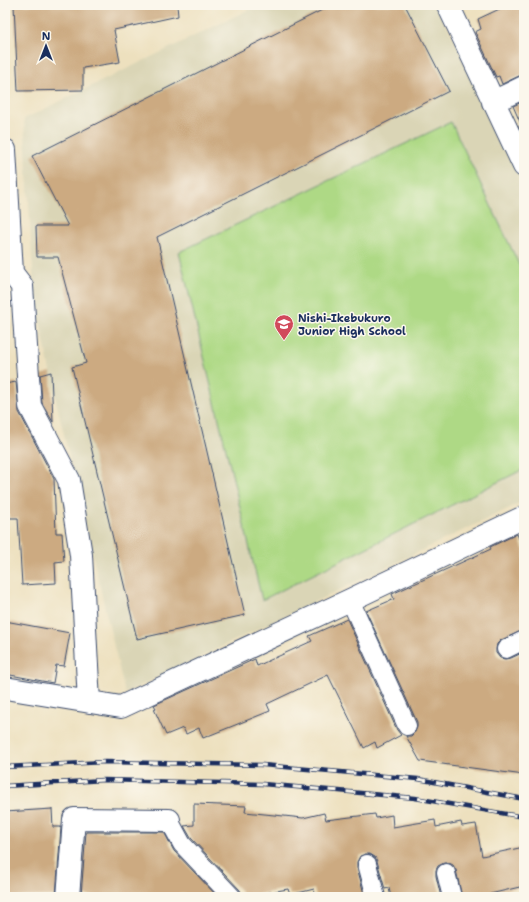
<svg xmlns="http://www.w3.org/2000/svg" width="529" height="902" font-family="'Shantell Sans',sans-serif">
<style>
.built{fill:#dad5b6}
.green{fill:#aed985;stroke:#648472}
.building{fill:#ccaa81}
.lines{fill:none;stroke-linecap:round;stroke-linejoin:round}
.lane-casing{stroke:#3a4a6c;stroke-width:20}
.street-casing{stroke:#3a4a6c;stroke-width:24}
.lane{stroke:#fff;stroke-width:18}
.street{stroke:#fff;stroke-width:22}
.rail-casing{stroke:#1b2f5e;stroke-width:4.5}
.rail{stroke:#fbf7ec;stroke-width:3;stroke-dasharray:9;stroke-linecap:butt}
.labels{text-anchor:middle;stroke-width:3;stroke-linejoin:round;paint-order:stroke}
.poi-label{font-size:11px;font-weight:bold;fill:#1b2f5e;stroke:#fbf7ec;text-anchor:start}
</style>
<rect width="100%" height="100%" fill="#fbf7ec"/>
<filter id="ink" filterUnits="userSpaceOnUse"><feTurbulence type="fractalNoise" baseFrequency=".025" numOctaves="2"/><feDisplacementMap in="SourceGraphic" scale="8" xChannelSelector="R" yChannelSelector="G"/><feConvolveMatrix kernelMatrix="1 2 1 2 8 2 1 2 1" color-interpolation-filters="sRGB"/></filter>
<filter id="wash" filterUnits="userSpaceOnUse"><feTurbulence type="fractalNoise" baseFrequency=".012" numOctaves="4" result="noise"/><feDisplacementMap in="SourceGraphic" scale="16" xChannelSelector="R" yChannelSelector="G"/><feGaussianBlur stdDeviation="0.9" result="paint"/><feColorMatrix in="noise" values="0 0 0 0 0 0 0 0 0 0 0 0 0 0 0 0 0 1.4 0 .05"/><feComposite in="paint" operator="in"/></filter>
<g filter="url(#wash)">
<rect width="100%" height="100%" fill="#ede0be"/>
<!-- built -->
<path class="built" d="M 258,5 L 436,5 L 488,106 L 524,184 L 524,501 L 125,693 L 54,392 L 34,290 L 24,119 Z"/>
<!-- green -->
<path class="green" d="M 451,122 L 524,275 L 524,469 L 262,600 L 179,252 Z"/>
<g id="blocks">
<!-- building -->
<path class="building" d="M 14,5 L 177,5 L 178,16 L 114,30 L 120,62 L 83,68 L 83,90 L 18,91 Z
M 332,5 L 405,5 L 449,91 L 157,237 L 245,615 L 137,639 L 72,367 L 86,363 L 58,257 L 37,257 L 36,226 L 68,226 L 32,156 Z
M 508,5 L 524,5 L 524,75 L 519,76 L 502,84 L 499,76 L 496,77 L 475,32 L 481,29 L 478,19 Z
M 524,101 L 524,131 L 513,106 Z
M 51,372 L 53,422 L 42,403 L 40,375 Z
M 16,382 L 19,412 L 54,479 L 56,533 L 62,533 L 64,561 L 55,562 L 56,583 L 22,585 L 18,518 L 9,518 L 8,475 L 5,475 L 5,384 Z
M 517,534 L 524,550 L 524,630 L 501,640 L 497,644 L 496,649 L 496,653 L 500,658 L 505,659 L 511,658 L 524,652 L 524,775 L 420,761 L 406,736 L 411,736 L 415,732 L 417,727 L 417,722 L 366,611 L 394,599 L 392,594 L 491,549 L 490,547 Z
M 347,619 L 397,730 L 401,735 L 377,748 L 375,742 L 364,748 L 328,675 L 267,704 L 270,711 L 203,738 L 199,728 L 186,734 L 183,728 L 166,735 L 154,709 L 156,708 L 154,705 L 255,659 L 257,666 L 312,641 L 309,636 Z
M 5,621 L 70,633 L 64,666 L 56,665 L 53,683 L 5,674 Z
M 194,804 L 246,806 L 245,812 L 303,818 L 324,813 L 326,820 L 375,814 L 376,818 L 392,815 L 393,827 L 435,820 L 436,827 L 461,822 L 462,826 L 476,824 L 482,856 L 524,847 L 524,886 L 490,894 L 490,897 L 462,897 L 456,870 L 453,865 L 449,863 L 444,863 L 438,866 L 436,870 L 436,876 L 441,897 L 391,897 L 389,888 L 385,889 L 377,861 L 375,857 L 370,854 L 365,854 L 360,856 L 357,862 L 357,867 L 364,894 L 351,897 L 316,897 L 314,889 L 290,895 L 288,889 L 242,897 L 240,890 L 191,838 L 184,826 L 194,825 Z
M 52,809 L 53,827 L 61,827 L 56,896 L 5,897 L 5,812 Z
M 86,832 L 164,832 L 174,851 L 218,897 L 193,897 L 193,894 L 132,895 L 132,897 L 81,896 Z"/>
</g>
</g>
<g filter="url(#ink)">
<use href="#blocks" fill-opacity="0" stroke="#3a4a6c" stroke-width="1"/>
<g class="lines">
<defs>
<path id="lane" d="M 350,600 L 407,726
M 506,649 L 524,640
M 169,820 L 182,844 L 232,897
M 367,864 L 376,897
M 446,873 L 452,897"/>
<path id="street" d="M 448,5 L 524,166
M 493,102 L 524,87
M 5,150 L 12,273 L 22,286 L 30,406 L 69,480 L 81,555 L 89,702
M 5,688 L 121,707 L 350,600 L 524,517
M 68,897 L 74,819 L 169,820"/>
</defs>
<!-- lane casing -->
<use href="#lane" class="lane-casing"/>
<!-- street casing -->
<use href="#street" class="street-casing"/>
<!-- lane -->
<use href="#lane" class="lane"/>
<!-- street -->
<use href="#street" class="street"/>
<defs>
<path id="rail" d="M 5,767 L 105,762 L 263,765 L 418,779 L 524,799
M 5,786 L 104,780 L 263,784 L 415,798 L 524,817"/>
</defs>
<!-- rail casing -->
<use href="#rail" class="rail-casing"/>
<!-- rail -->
<use href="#rail" class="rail"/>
</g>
</g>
<!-- icons -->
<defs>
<symbol id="school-pin" viewBox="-11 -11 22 30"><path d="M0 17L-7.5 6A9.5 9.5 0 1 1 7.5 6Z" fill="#d1495b" stroke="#fbf7ec"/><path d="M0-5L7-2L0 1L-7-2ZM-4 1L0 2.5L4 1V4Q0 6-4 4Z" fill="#fff"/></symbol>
</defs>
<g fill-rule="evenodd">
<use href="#school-pin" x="273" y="313" width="22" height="30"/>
</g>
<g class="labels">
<!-- poi labels -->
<g class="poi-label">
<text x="298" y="322">Nishi-Ikebukuro<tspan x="298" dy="13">Junior High School</tspan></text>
</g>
</g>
<!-- margin -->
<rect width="529" height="902" fill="none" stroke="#fbf7ec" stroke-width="20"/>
<!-- north arrow -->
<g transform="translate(46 46)" stroke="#fbf7ec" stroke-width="3" paint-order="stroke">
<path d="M0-3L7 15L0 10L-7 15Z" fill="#1b2f5e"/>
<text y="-6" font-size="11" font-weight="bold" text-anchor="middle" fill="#1b2f5e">N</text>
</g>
</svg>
